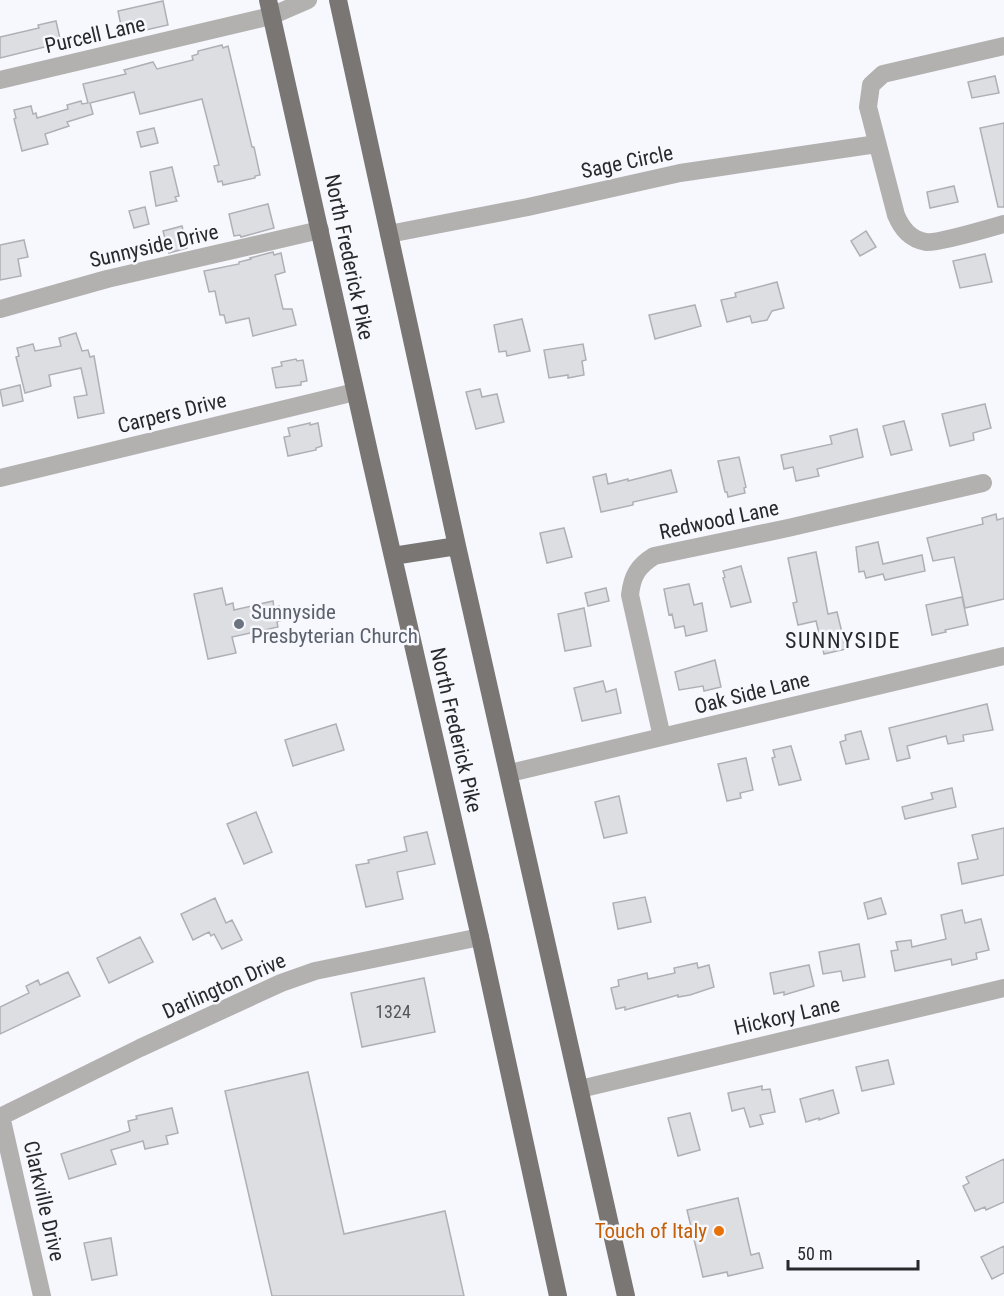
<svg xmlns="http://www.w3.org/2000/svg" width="1004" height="1296" font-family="'Roboto Condensed',sans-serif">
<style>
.building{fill:#dcdee2;stroke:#afb0b5;stroke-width:1.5}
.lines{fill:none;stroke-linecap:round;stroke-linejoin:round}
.street{stroke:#b3b1b0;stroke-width:18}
.primary{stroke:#7a7674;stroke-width:18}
.worship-dot{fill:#6b7280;stroke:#f7f8fd;stroke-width:2}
.food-dot{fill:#e8710a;stroke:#f7f8fd;stroke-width:2}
.labels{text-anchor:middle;stroke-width:5;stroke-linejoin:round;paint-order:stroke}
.number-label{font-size:18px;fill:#555658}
.street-label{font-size:21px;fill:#28292a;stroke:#f7f8fd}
.worship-label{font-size:21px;fill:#5b616d;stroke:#f7f8fd;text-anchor:start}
.food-label{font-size:21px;fill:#c56008;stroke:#f7f8fd;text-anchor:end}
.neighbourhood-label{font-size:22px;letter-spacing:1.5px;fill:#28292a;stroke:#f7f8fd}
</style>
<rect width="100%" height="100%" fill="#f7f8fd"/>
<!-- building -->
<path class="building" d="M 163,1 L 168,25 L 123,35 L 118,11 Z
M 56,21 L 61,43 L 0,58 L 0,37 L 39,28 L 38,25 Z
M 222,45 L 223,48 L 228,46 L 252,147 L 254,147 L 260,175 L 255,176 L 255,178 L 223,185 L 222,181 L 218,182 L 214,166 L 219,165 L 202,99 L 140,114 L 134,92 L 90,103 L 93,114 L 67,122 L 69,126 L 45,134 L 48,144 L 22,151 L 14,119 L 16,118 L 14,110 L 31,106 L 33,114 L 36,113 L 37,118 L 68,109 L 67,105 L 81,101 L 82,104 L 88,103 L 83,84 L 126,74 L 124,70 L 153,62 L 157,69 L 193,60 L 192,56 L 198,54 L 198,51 Z
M 995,76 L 999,93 L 972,98 L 968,82 Z
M 1004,123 L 1004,207 L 998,207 L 980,128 Z
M 154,128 L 158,143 L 141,147 L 137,132 Z
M 172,167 L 179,196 L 175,197 L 177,201 L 156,206 L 150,172 Z
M 954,186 L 958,202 L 930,208 L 927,192 Z
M 268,204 L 274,228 L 241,237 L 240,235 L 234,236 L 229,214 Z
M 145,207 L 149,224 L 134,228 L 129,211 Z
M 182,226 L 187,248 L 169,253 L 163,231 Z
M 866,231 L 876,247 L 860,256 L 851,241 Z
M 24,240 L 28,257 L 18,259 L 21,276 L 0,280 L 0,245 Z
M 273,252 L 274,255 L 281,253 L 285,272 L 275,275 L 283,309 L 292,309 L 296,325 L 253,336 L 249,318 L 226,323 L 224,315 L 220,315 L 215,291 L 209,292 L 204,271 L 239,264 L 239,262 L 251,259 L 250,258 Z
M 985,254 L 992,282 L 960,288 L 953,261 Z
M 777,282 L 784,308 L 772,311 L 767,320 L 752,323 L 750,316 L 727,322 L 721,300 L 736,297 L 735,293 Z
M 695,305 L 701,326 L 655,339 L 649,315 Z
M 522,319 L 530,351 L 507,356 L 506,351 L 499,352 L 494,325 Z
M 76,333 L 82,351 L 88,350 L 90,357 L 94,356 L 104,413 L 78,418 L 74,397 L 87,395 L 81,368 L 49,375 L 51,386 L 25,393 L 16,357 L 19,356 L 17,348 L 33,344 L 35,351 L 61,346 L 59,338 Z
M 583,344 L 586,360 L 582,361 L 584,375 L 568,378 L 568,375 L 549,378 L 544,350 Z
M 296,359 L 297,361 L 303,360 L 307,381 L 301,382 L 301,385 L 276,388 L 272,368 L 282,366 L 281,362 Z
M 20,385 L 23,401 L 3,406 L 0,390 Z
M 480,389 L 482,397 L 497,394 L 504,422 L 476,429 L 466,392 Z
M 985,404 L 991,428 L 973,433 L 974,440 L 950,446 L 942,414 Z
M 904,421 L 912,450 L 891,455 L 883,426 Z
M 310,423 L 310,425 L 318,423 L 322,446 L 316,448 L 316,450 L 288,456 L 284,437 L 290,436 L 288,428 Z
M 857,429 L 863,457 L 817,469 L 819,476 L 796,481 L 793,467 L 784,469 L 781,455 L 832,444 L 830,436 Z
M 739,457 L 746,487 L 744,488 L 745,493 L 728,497 L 727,492 L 725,492 L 718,461 Z
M 671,470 L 677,492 L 633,502 L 633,505 L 601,512 L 593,477 L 606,474 L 608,484 L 628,479 L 628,481 Z
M 996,514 L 997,520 L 1004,518 L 1004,599 L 965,608 L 954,557 L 933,561 L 927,538 L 983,524 L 982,518 Z
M 564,528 L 572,557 L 547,563 L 540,533 Z
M 878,542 L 883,564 L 922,555 L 925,571 L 885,580 L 883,574 L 866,578 L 864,571 L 859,572 L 856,547 Z
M 816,552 L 828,614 L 837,612 L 846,649 L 824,654 L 816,621 L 798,625 L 793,603 L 797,602 L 788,558 Z
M 741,566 L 751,602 L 731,607 L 723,578 L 725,577 L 723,571 Z
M 689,584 L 694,605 L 702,603 L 707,631 L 686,636 L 684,626 L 675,628 L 672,614 L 669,615 L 664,589 Z
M 222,588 L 226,605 L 233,603 L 234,610 L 273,601 L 274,608 L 279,606 L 282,620 L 277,622 L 278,627 L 232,637 L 236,653 L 208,659 L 194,594 Z
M 606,588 L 609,601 L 588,606 L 585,593 Z
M 962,597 L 968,625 L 945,630 L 946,632 L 932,635 L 926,605 Z
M 584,608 L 591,646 L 565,651 L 558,614 Z
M 715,660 L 721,687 L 704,691 L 703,686 L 679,690 L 675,672 Z
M 603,681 L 606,692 L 616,689 L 621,713 L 582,721 L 574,688 Z
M 987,704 L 993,730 L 963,735 L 964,741 L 948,744 L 946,736 L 907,746 L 910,758 L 897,761 L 889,728 Z
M 336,724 L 344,750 L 293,766 L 285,740 Z
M 861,731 L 869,759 L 846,764 L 840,742 L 846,740 L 845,735 Z
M 791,746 L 801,780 L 779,785 L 772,758 L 775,757 L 773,750 Z
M 746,758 L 753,790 L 740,793 L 741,798 L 727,801 L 718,764 Z
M 952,788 L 956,807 L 905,819 L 902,807 L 933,799 L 931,793 Z
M 619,796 L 627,833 L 604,838 L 595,802 Z
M 256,812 L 272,852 L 244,864 L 227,824 Z
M 1004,828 L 1004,875 L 962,884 L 958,863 L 978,859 L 972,835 Z
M 427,832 L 435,864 L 397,872 L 403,899 L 366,907 L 356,865 L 369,863 L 368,860 L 407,851 L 404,837 Z
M 645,897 L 651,922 L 618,929 L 613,903 Z
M 215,898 L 226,923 L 232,920 L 242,940 L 222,949 L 214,934 L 211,936 L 209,932 L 193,940 L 181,914 Z
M 881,898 L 886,914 L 868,919 L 864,903 Z
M 962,910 L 965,923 L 981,919 L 989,950 L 976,953 L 977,959 L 952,965 L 951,959 L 895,971 L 891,951 L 898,950 L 896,942 L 911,940 L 912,947 L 946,939 L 941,915 Z
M 140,937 L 153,962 L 109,983 L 97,958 Z
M 859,944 L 865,977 L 843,981 L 841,971 L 823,974 L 819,952 Z
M 697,963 L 698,968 L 709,965 L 714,987 L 690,995 L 678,997 L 678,995 L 625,1010 L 625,1007 L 616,1009 L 611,988 L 619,986 L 618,980 L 647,973 L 648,979 L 675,973 L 674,968 Z
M 809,965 L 814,986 L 784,995 L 784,992 L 774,994 L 770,973 Z
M 68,972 L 80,996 L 0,1034 L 0,1007 L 29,993 L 26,986 L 38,980 L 40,985 Z
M 424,978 L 435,1032 L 362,1047 L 351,993 Z
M 888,1060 L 894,1084 L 862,1091 L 856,1067 Z
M 308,1072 L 344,1234 L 445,1211 L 464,1296 L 272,1296 L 225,1091 Z
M 762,1086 L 762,1090 L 770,1089 L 775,1112 L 760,1115 L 763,1124 L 750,1127 L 744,1108 L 732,1111 L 728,1093 Z
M 833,1090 L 839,1113 L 819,1120 L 819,1118 L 806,1122 L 800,1099 Z
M 172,1108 L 178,1133 L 166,1136 L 168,1144 L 145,1149 L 143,1141 L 111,1150 L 116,1164 L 69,1179 L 61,1154 L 130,1131 L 128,1121 L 137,1119 L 136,1116 Z
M 690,1113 L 700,1150 L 678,1156 L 668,1118 Z
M 1004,1159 L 1004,1202 L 986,1210 L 985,1207 L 975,1211 L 963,1186 L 969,1183 L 966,1177 Z
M 738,1198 L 751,1255 L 759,1253 L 763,1268 L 728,1276 L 727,1272 L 703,1277 L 687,1210 Z
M 111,1238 L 117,1275 L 92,1280 L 84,1243 Z
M 1004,1246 L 1004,1273 L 992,1279 L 981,1257 Z"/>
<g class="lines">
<!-- street -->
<path class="street" d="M 1004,46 L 883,74 L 871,85 L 868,107 L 896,215 C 902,229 910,239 926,242 C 936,244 990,228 1004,224
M 0,80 L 271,16 L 308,0
M 389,234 L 528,207 L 680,173 L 877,144
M 0,309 L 107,279 L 320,230
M 0,478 L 355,392
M 662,737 L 630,595 C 632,576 638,566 654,556 L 788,528 L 983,483
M 510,773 L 1004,656
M 580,1089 L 1004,988
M 1,1116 L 42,1296
M 0,1117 L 140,1048 L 281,983 L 315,971 L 480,937"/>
<!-- primary -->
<path class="primary" d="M 268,0 L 371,461 L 480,937 L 558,1296
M 338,0 L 457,546 L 626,1296
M 393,556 L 457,546"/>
</g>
<!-- markers -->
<circle class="worship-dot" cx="239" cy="624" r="6"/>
<circle class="food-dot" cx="719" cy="1231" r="6"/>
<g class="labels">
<!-- number labels -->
<g class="number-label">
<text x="393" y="1018">1324</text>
</g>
<!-- street labels -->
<g class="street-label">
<text transform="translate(95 35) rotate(-13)" y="7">Purcell Lane</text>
<text transform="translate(627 162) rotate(-12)" y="7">Sage Circle</text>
<text transform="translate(154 246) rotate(-13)" y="7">Sunnyside Drive</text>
<text transform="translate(349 257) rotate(78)" y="7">North Frederick Pike</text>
<text transform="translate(172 413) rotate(-14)" y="7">Carpers Drive</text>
<text transform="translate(719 520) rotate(-12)" y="7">Redwood Lane</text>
<text transform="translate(752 693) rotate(-14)" y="7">Oak Side Lane</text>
<text transform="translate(456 730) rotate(77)" y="7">North Frederick Pike</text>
<text transform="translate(224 986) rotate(-24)" y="7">Darlington Drive</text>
<text transform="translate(787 1016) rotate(-13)" y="7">Hickory Lane</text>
<text transform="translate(44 1201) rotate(77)" y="7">Clarkville Drive</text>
</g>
<!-- worship labels -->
<g class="worship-label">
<text x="251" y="619">Sunnyside<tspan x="251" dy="24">Presbyterian Church</tspan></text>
</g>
<!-- food labels -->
<g class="food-label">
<text x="707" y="1238">Touch of Italy</text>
</g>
<!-- neighbourhood labels -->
<g class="neighbourhood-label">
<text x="843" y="648">SUNNYSIDE</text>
</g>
</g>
<!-- scale -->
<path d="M788 1260v9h130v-9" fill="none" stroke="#28292a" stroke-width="3"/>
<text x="797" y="1260" font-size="18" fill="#28292a" stroke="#f7f8fd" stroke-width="4.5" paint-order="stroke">50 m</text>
</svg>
